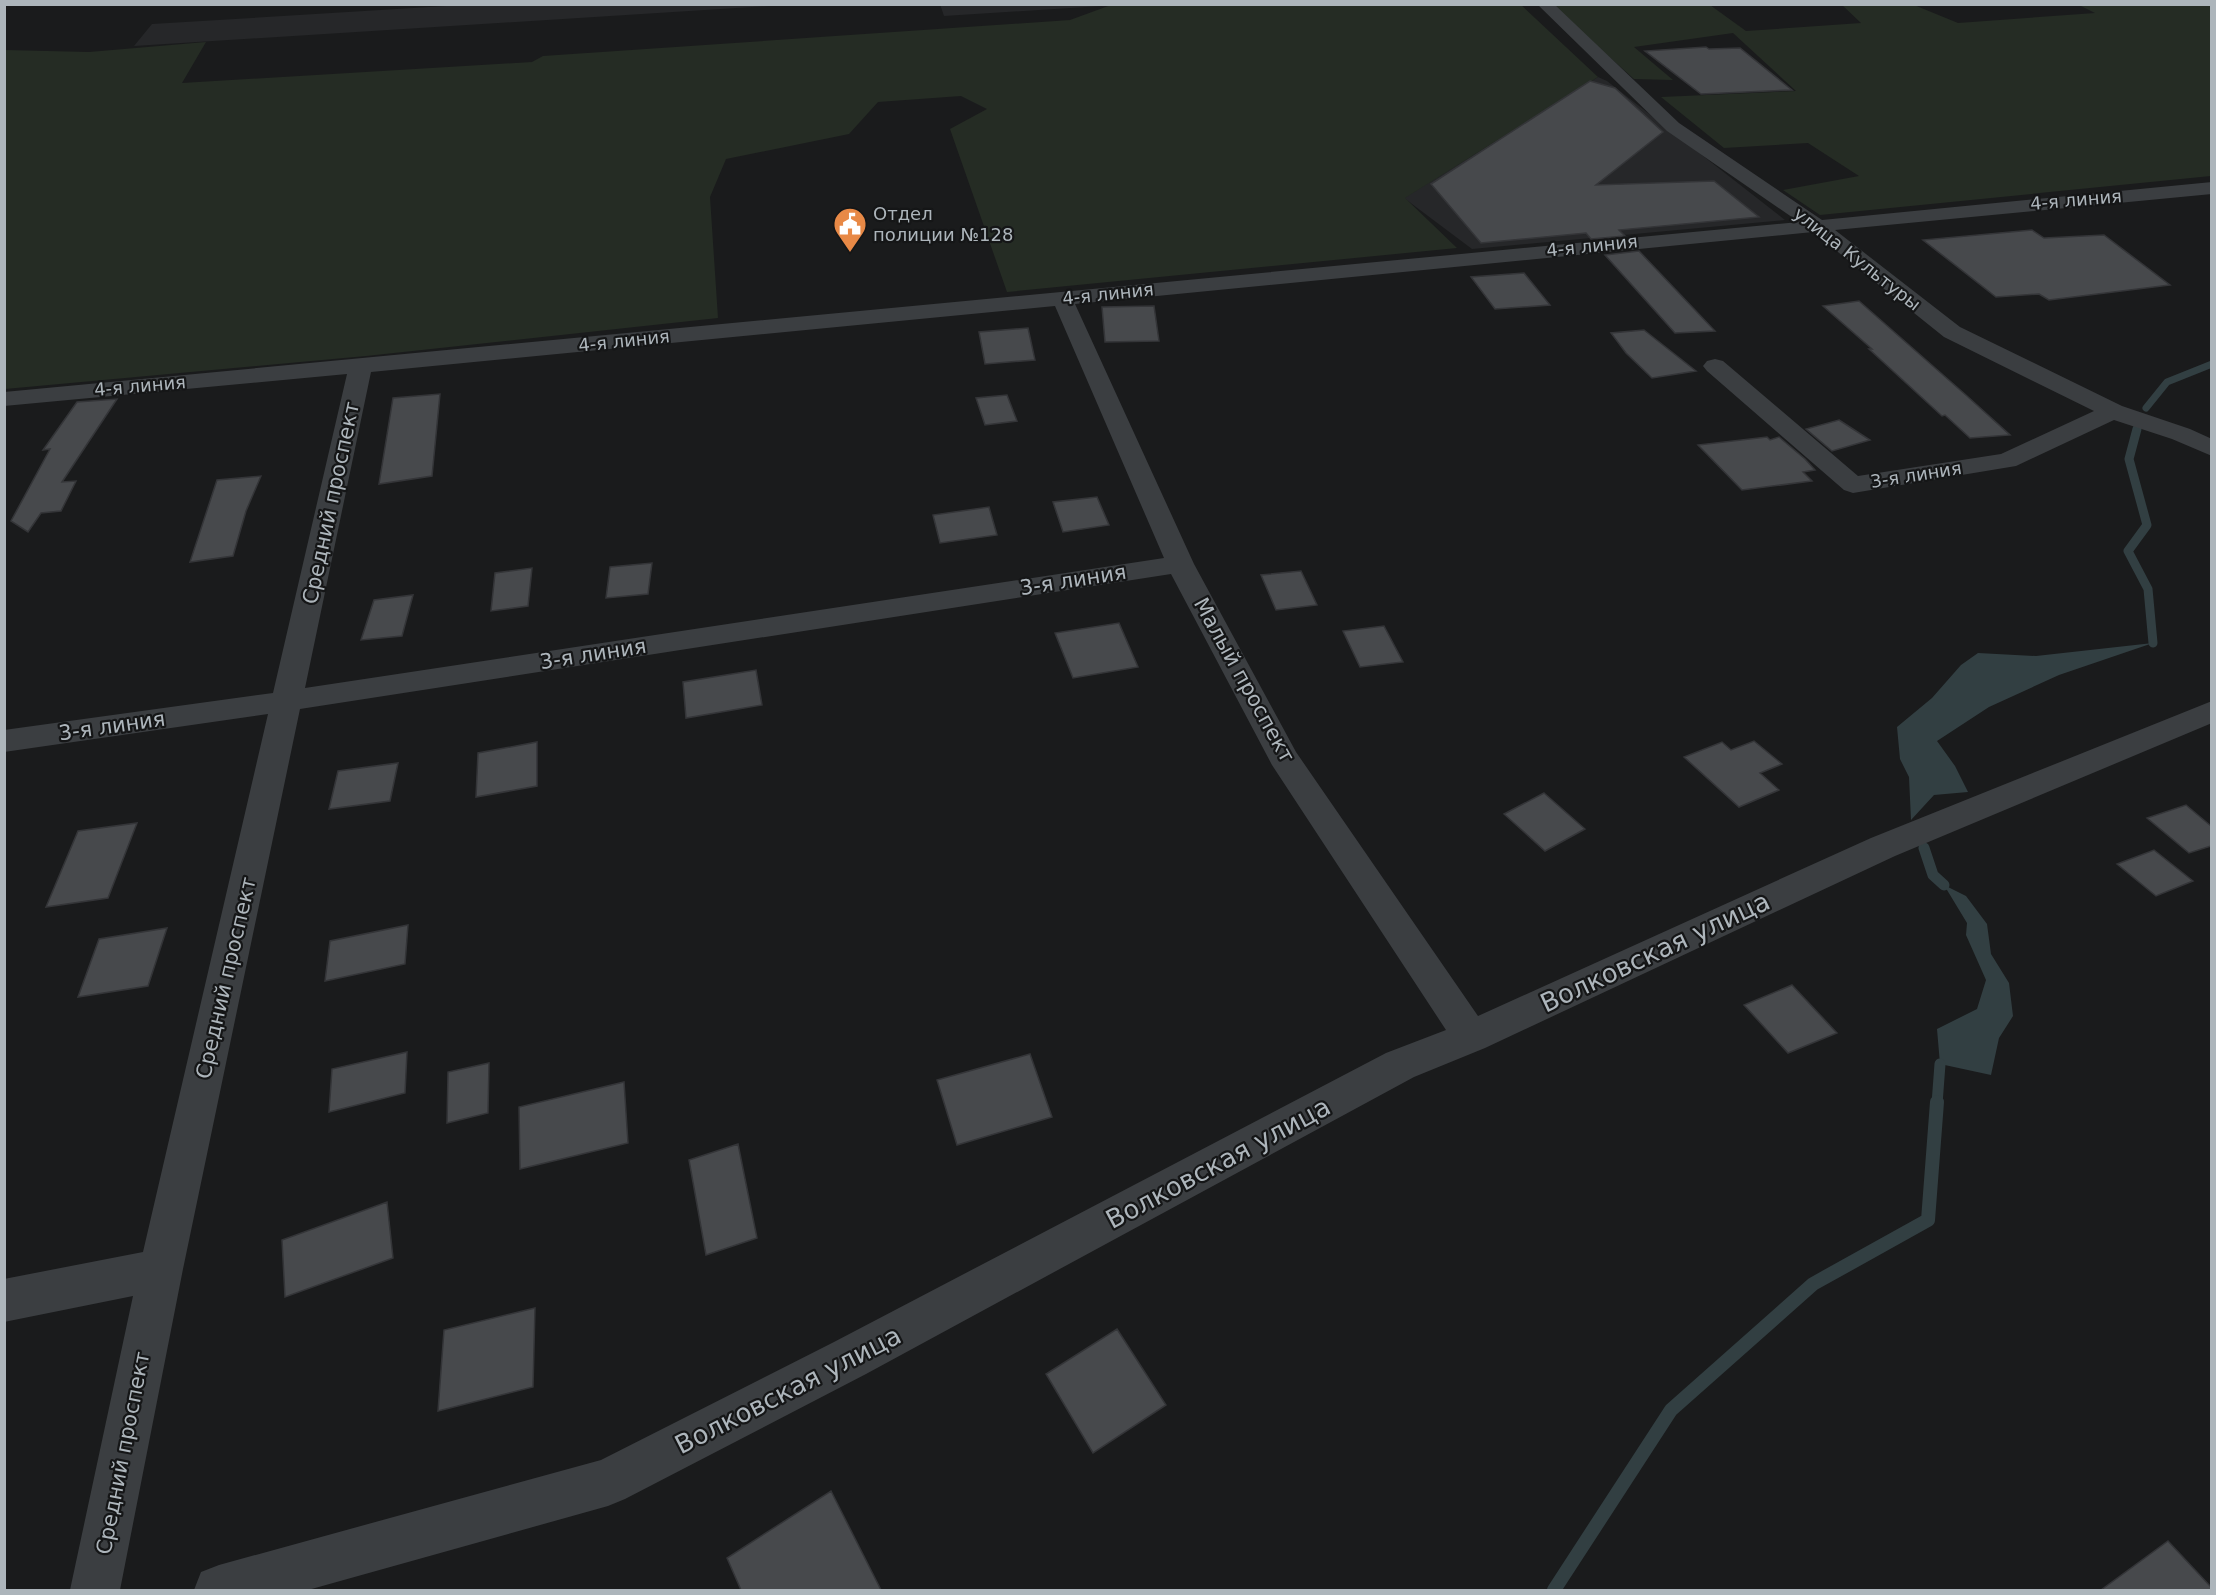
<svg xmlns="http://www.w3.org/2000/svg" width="2216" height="1595" font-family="'DejaVu Sans',sans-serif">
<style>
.built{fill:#262729}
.green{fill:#252c24}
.water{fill:#323f42}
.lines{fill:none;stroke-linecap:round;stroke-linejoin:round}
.stream-far3{stroke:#323f42;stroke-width:7}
.stream-far2{stroke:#323f42;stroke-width:9}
.stream-far1{stroke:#323f42;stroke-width:11}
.stream{stroke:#323f42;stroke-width:14}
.building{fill:#47494c;stroke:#343538;stroke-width:1.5}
.minor{fill:#3b3e41;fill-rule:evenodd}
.labels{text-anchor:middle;stroke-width:4.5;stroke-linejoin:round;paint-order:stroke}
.far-street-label{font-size:18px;fill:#adb5bb;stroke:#151617}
.far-poi-label{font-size:18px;fill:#adb5bb;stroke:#151617;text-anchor:start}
.street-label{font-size:21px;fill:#adb5bb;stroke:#151617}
.near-street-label{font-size:26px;fill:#adb5bb;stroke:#151617}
</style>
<rect width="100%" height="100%" fill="#1a1b1c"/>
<!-- built -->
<path class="built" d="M 940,4 L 1117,5 L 944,16 Z
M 462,5 L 784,5 L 134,46 L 152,24 Z
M 1598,77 L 1607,81 L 1785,220 L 1472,249 L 1404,198 Z"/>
<!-- green -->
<path class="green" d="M 1520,4 L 1598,77 L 1405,198 L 1457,248 L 1007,292 L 950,129 L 987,109 L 961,96 L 878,102 L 849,134 L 726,159 L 710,197 L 718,318 L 366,356 L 5,389 L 5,50 L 89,52 L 206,42 L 182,83 L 532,62 L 543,56 L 1070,20 L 1111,5 Z
M 1551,5 L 1710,5 L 1746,31 L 1861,23 L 1842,5 L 1914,5 L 1958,23 L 2095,13 L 2079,5 L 2211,5 L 2211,176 L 1820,215 L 1783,190 L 1859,176 L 1808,143 L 1724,148 L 1661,97 L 1796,91 L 1733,33 L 1634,47 L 1673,80 L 1634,79 Z"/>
<!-- water -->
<path class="water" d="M 2153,643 L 2059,675 L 1989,707 L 1937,741 L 1955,766 L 1968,792 L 1934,795 L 1911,820 L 1909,777 L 1900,759 L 1897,727 L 1932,698 L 1961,665 L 1978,653 L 2036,656 Z
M 1944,885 L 1966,896 L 1987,924 L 1991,954 L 2009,983 L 2013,1016 L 1999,1038 L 1991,1075 L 1940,1064 L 1937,1029 L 1977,1009 L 1986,980 L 1966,935 L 1967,923 Z"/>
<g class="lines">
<!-- stream-far3 -->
<path class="stream-far3" d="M 2146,408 L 2167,382 L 2212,364"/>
<!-- stream-far2 -->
<path class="stream-far2" d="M 2137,429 L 2129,459 L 2147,525 L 2128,551 L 2148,589 L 2153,643"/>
<!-- stream-far1 -->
<path class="stream-far1" d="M 1924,848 L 1933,875 L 1944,885
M 1937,1104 L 1940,1064"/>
<!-- stream -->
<path class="stream" d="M 1554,1590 L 1671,1410 L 1813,1284 L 1928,1220 L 1937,1102"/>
</g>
<!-- building -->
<path class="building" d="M 1706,47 L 1709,49 L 1740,48 L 1792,90 L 1701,94 L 1645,51 Z
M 1590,81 L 1615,88 L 1663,132 L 1596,185 L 1714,181 L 1759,217 L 1619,230 L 1625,236 L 1591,239 L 1586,233 L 1481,243 L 1431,184 Z
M 2032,230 L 2044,238 L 2104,235 L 2170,285 L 2049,300 L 2039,294 L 1996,297 L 1923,240 Z
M 1639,251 L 1715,331 L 1675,333 L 1605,255 Z
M 1524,273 L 1550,305 L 1495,309 L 1471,277 Z
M 1859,301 L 1967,396 L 2010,435 L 1970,438 L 1945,415 L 1942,416 L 1869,349 L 1872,349 L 1823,306 Z
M 1154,306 L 1159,341 L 1105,342 L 1102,307 Z
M 1028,328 L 1035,360 L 985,364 L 979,332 Z
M 1644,330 L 1696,371 L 1652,378 L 1626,353 L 1611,333 Z
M 440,394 L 432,476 L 379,484 L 393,398 Z
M 1007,395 L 1017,421 L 985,425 L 976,398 Z
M 117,399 L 62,482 L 76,481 L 61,511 L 41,513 L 28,532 L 11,521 L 50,449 L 43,450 L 77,402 Z
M 1839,420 L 1870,440 L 1832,451 L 1806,429 Z
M 1767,437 L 1770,440 L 1779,437 L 1805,459 L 1815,470 L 1803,472 L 1812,481 L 1742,490 L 1698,445 Z
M 261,476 L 246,511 L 233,556 L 190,562 L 217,480 Z
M 1097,497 L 1109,525 L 1063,532 L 1053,502 Z
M 989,507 L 997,535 L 940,543 L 933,515 Z
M 652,563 L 648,594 L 606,598 L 610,567 Z
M 532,568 L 528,606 L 491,611 L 495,573 Z
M 1301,571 L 1317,605 L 1276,610 L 1261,575 Z
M 413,595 L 402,636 L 361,640 L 374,600 Z
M 1119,623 L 1138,667 L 1073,678 L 1055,633 Z
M 1384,626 L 1403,662 L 1360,667 L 1343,631 Z
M 756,670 L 762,705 L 686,718 L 683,682 Z
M 1754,741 L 1782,764 L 1760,773 L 1779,790 L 1739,807 L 1684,757 L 1722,742 L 1731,750 Z
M 537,742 L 537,786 L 476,797 L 478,753 Z
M 398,763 L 390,801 L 329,809 L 338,771 Z
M 1544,793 L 1585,829 L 1545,851 L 1504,814 Z
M 2186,805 L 2211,826 L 2211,846 L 2189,853 L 2147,818 Z
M 137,823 L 108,898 L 46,907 L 78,831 Z
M 2154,850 L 2193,881 L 2156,896 L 2117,864 Z
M 408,925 L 405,964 L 325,981 L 330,941 Z
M 167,928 L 148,986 L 78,997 L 99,939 Z
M 1792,985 L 1837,1033 L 1788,1053 L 1744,1005 Z
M 407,1052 L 405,1093 L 329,1112 L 332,1069 Z
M 1030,1054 L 1052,1117 L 957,1145 L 937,1080 Z
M 489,1063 L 488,1113 L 447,1123 L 448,1072 Z
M 624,1082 L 628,1143 L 520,1169 L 519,1107 Z
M 738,1144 L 757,1238 L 706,1255 L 689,1160 Z
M 387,1202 L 393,1258 L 285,1297 L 282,1240 Z
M 535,1308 L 533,1387 L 438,1411 L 444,1330 Z
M 1117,1329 L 1166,1405 L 1093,1453 L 1046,1374 Z
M 831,1491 L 881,1590 L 741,1590 L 727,1558 Z
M 2168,1541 L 2211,1587 L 2211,1590 L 2101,1590 Z"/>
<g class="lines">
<!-- minor -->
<path class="minor" d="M 1537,4 L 1554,4 L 1679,123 L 1822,220 L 2212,182 L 2212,194 L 1835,230 L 1960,327 L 2122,406 L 2190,429 L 2212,439 L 2212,456 L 2172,439 L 2114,420 L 2016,466 L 1853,493 L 1844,490 L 1707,371 L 1703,366 L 1707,361 L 1715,359 L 1723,361 L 1858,476 L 2001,454 L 2094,411 L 1944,337 L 1813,232 L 1075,304 L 1194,564 L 1296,752 L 1478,1016 L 1871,838 L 2212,701 L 2212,723 L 1895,856 L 1485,1048 L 1414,1077 L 866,1374 L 625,1499 L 608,1506 L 308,1590 L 194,1590 L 201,1572 L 219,1565 L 601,1460 L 834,1342 L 1386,1053 L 1446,1030 L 1272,765 L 1171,574 L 300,709 L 183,1269 L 120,1590 L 70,1590 L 133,1296 L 4,1322 L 4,1279 L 143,1252 L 268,714 L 4,752 L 4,730 L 273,693 L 347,374 L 4,406 L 4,392 L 1799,222 L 1667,131 ZM 1055,306 L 1164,558 L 305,688 L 371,372 Z"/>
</g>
<!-- icons -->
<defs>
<symbol id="civic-pin" viewBox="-11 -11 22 30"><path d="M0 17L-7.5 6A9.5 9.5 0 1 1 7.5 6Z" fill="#e88946" stroke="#151617"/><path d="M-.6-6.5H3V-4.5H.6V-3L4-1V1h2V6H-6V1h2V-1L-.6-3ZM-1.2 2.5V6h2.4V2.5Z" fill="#fff"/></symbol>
</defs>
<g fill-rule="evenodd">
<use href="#civic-pin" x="831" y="205" width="38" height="52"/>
</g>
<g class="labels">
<!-- far-street labels -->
<g class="far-street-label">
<text transform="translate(2076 200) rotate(-5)" y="6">4-я линия</text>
<text transform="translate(1592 246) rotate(-6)" y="6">4-я линия</text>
<text transform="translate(1857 259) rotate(38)" y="6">улица Культуры</text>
<text transform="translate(1108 294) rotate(-6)" y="6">4-я линия</text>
<text transform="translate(624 341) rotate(-6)" y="6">4-я линия</text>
<text transform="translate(140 386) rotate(-5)" y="6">4-я линия</text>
<text transform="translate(1916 475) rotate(-9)" y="6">3-я линия</text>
</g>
<!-- far-poi labels -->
<g class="far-poi-label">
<text x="873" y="220">Отдел<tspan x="873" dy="21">полиции №128</tspan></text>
</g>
<!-- street labels -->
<g class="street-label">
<text transform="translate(331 503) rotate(-78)" y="7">Средний проспект</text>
<text transform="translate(1073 580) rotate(-9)" y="7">3-я линия</text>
<text transform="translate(593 654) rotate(-9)" y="7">3-я линия</text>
<text transform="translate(1244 680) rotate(61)" y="7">Малый проспект</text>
<text transform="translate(112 726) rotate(-8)" y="7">3-я линия</text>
<text transform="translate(226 978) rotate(-77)" y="7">Средний проспект</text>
<text transform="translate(123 1453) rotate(-79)" y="7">Средний проспект</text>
</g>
<!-- near-street labels -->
<g class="near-street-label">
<text transform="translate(1655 952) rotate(-25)" y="9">Волковская улица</text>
<text transform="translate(1218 1163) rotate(-28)" y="9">Волковская улица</text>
<text transform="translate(788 1390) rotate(-27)" y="9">Волковская улица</text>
</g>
</g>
<!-- border -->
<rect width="2216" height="1595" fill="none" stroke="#adb5bb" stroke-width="12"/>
</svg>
